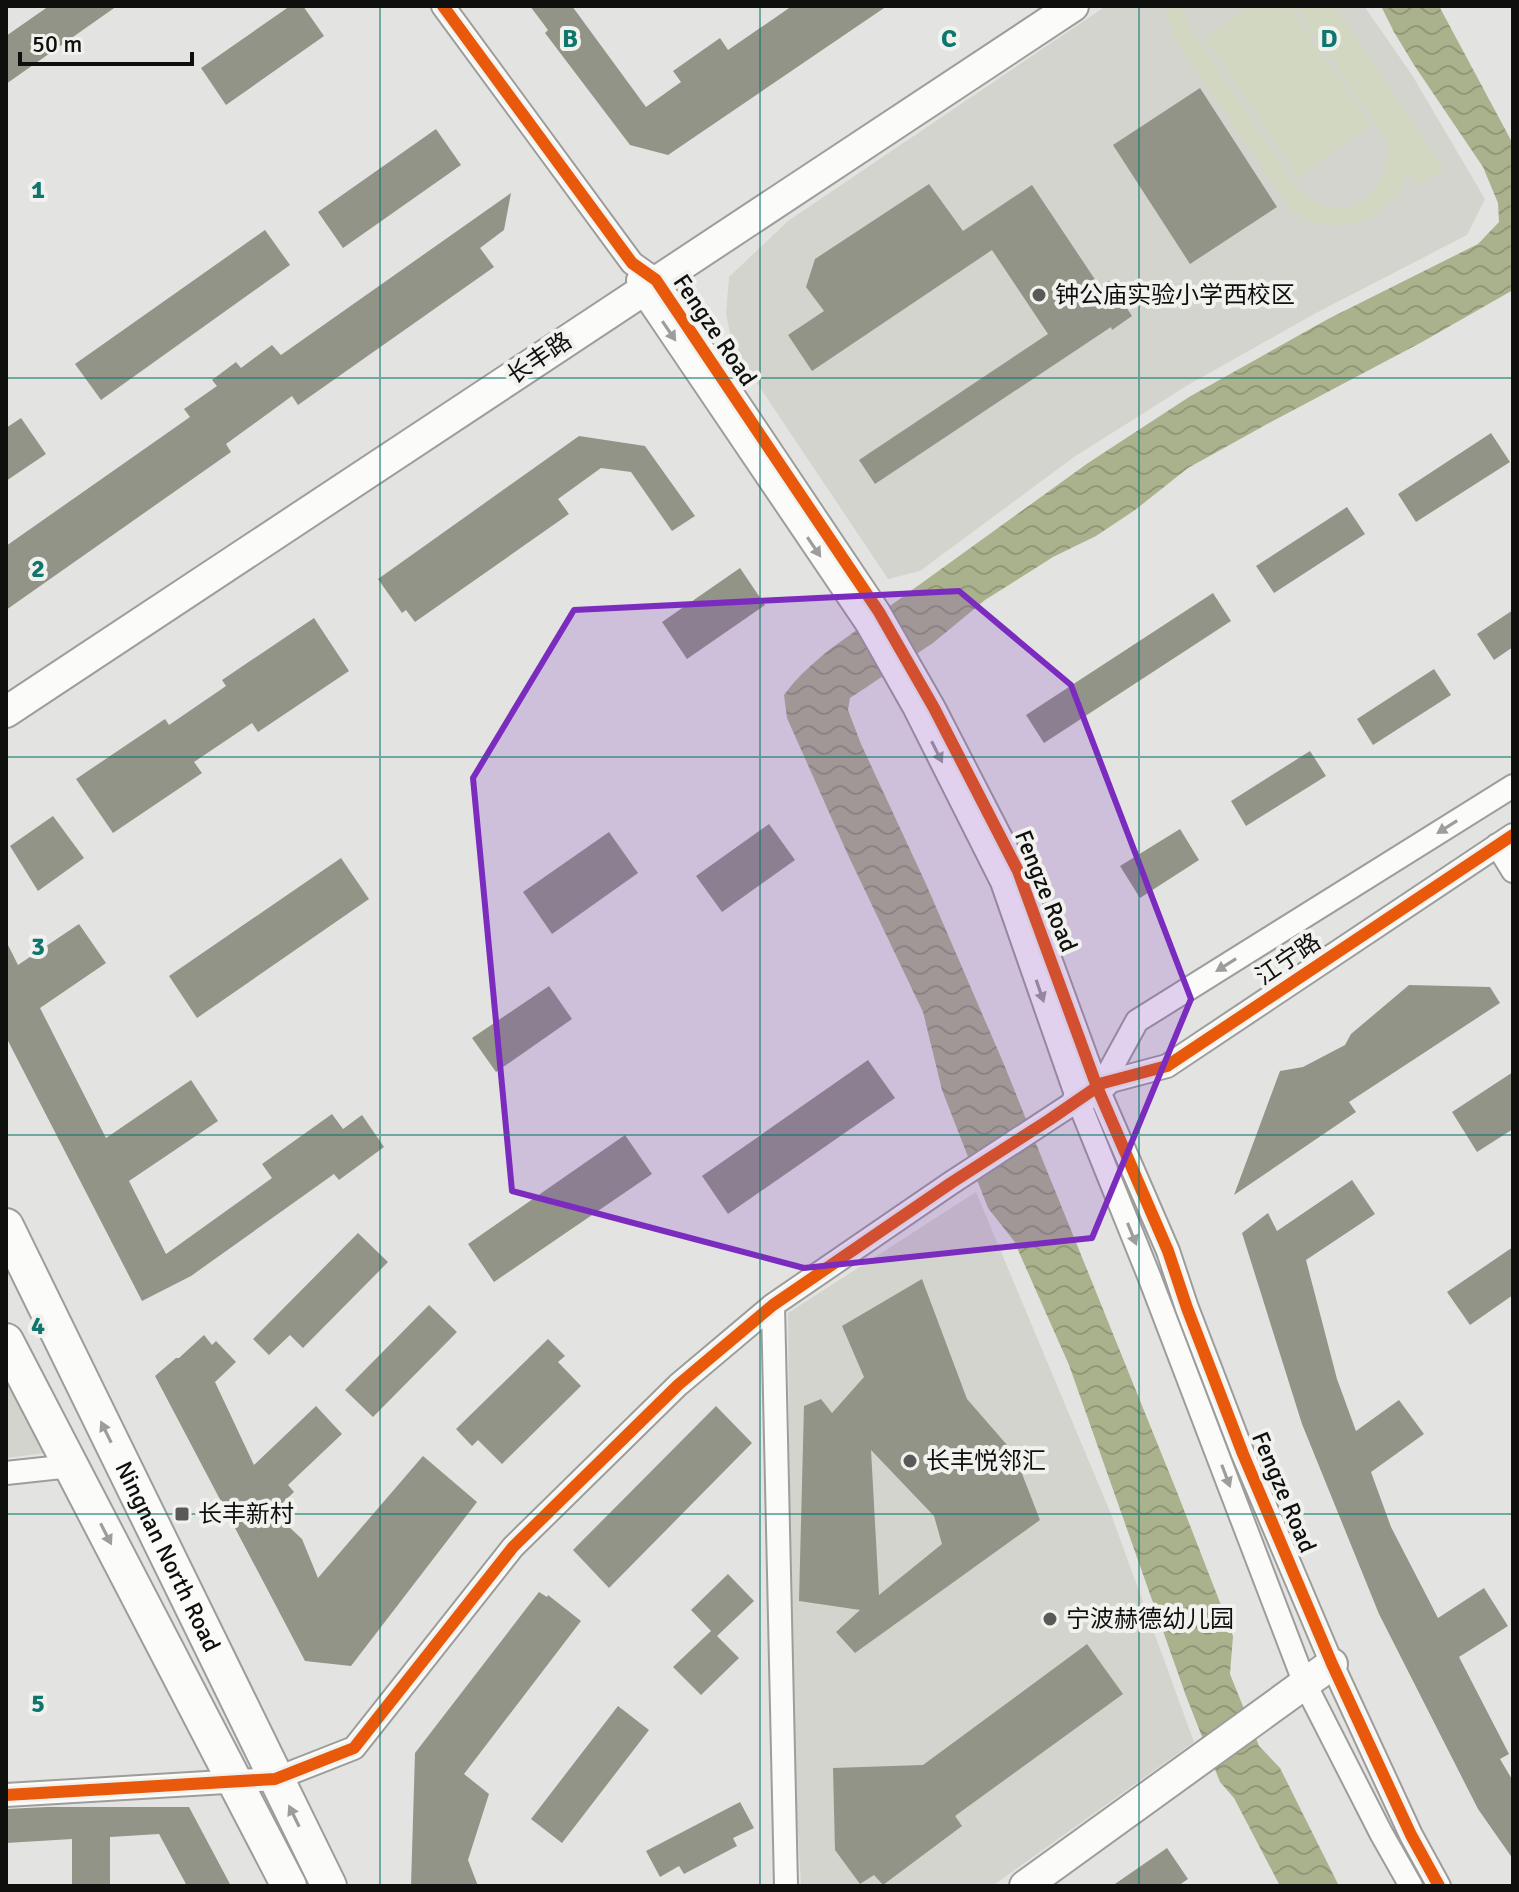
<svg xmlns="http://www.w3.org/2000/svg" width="1519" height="1892" font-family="Signika,'Noto Sans SC',sans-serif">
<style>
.built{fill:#d3d4cd}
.pitch{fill:#d1d7c1}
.water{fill:url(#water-waves)}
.building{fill:#929488;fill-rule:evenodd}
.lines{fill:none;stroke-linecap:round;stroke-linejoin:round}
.street-casing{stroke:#9d9e9b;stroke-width:26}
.secondary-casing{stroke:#9d9e9b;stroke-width:34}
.primary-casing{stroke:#9d9e9b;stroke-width:38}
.street{stroke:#fbfbfa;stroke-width:22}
.secondary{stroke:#fbfbfa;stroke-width:30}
.primary{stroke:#fbfbfa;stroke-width:34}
.cycleway-casing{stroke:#f1f2ee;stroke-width:17}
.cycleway{stroke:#e8590c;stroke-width:12}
.oneway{fill:#9d9d9c}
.marked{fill:#7b2cbf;fill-opacity:0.2;stroke:#7b2cbf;stroke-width:6;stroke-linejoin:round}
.grid{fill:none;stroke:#0f766e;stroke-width:2;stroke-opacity:0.55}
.poi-dot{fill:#595a58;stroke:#f1f2ee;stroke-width:3}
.labels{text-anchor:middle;stroke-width:8;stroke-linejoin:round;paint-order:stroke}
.poi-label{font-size:24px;fill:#0f0f0e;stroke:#f1f2ee;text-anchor:start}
.street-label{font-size:24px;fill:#0f0f0e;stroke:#f1f2ee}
.grid-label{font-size:26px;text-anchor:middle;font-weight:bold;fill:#0f766e;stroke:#f1f2ee;stroke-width:8;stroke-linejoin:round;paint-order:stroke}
</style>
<defs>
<pattern id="water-waves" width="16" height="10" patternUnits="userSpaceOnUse" patternTransform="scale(2)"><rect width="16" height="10" fill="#aab28d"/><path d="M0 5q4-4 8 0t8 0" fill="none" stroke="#919878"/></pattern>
</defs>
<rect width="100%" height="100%" fill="#e3e4e1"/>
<!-- built -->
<path class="built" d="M 1106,6 L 1364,6 L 1412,75 L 1485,199 L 1467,235 L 1316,313 L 1188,385 L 1074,457 L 920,571 L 888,579 L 733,347 L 726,314 L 729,277 L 788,221 Z
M 976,1192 L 1111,1514 L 1194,1742 L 992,1886 L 801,1886 L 792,1723 L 788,1313 Z
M 6,1365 L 53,1452 L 6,1458 Z"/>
<!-- pitch -->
<path class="pitch" d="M 1166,6 L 1184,6 L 1185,16 L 1193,31 L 1302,194 C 1349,229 1389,196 1387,143 L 1295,6 L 1335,6 L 1444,168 L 1418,186 L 1406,171 C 1404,181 1401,191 1394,199 C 1376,219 1345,229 1319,224 C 1309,221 1300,216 1291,210 L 1174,37 L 1169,23 Z
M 1250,6 L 1290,6 L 1371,126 L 1297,177 L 1204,38 Z"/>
<!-- water -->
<path class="water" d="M 1381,6 L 1439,6 L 1513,144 L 1513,290 L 1422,342 L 1269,423 L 1188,468 L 1135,510 L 1096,536 L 1053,557 L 985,600 L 933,643 L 850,698 L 848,710 L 861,744 L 926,884 L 1003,1062 L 1177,1492 L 1233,1636 L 1230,1674 L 1259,1746 L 1280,1768 L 1339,1886 L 1280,1886 L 1234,1798 L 1220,1782 L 1186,1696 L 1069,1365 L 1014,1241 L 988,1208 L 942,1090 L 923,1012 L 848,855 L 787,718 L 784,695 C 797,677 812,664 829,650 L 1088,463 L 1189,397 L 1328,319 L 1478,244 L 1499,222 L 1498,203 L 1483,167 L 1414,65 L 1394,32 Z"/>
<!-- building -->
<path class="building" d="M 49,6 L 117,6 L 6,84 L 6,36 Z
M 290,6 L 303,6 L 324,36 L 226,105 L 201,68 Z
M 530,6 L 572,6 L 646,107 L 681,82 L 673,71 L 720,38 L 728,50 L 792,6 L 887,6 L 668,155 L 630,145 L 545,33 L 548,30 Z
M 1200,88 L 1277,207 L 1190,264 L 1113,145 Z
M 436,129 L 461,165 L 343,248 L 318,212 Z
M 929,184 L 963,231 L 1032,185 L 1100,287 L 1109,281 L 1132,316 L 1112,330 L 1111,327 L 875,484 L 859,460 L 1048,334 L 992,250 L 812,371 L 788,335 L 824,311 L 806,287 L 815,259 Z
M 511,193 L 504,230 L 480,248 L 494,267 L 298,405 L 292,396 L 226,444 L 231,452 L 6,610 L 6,546 L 190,417 L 184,409 L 217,386 L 212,380 L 236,362 L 241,368 L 272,345 L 281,355 Z
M 265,230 L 290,265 L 101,400 L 75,364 Z
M 21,418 L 46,454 L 6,481 L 6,428 Z
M 1491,433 L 1510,462 L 1416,522 L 1398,494 Z
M 579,436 L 645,446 L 695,516 L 672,531 L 631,472 L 601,468 L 558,499 L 569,514 L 415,622 L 406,610 L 402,613 L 378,579 Z
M 1347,507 L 1365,534 L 1274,593 L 1256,566 Z
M 740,568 L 765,605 L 687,659 L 662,622 Z
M 1213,593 L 1231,621 L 1044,743 L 1026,715 Z
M 1513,610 L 1513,647 L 1494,660 L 1477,634 Z
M 314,618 L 349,671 L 258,732 L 252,723 L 194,762 L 202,773 L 113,833 L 76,779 L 165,719 L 169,725 L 226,686 L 222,680 Z
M 1434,669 L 1451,695 L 1373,745 L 1357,719 Z
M 1310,751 L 1326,776 L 1246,826 L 1231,801 Z
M 53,816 L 84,858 L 38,891 L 10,846 Z
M 769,824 L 795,860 L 722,912 L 696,876 Z
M 1180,829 L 1199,860 L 1140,898 L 1120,866 Z
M 609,832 L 638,873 L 552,934 L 523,892 Z
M 341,858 L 369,899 L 197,1018 L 169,976 Z
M 79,924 L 106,963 L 40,1008 L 106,1138 L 191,1080 L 218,1121 L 129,1181 L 166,1254 L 272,1178 L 262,1164 L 332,1114 L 343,1129 L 362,1115 L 384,1147 L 339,1180 L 334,1174 L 191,1276 L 142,1301 L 6,1037 L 6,941 L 18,965 Z
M 1409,985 L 1490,987 L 1500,1003 L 1349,1102 L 1356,1112 L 1234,1195 L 1280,1071 L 1303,1067 L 1345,1045 L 1351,1034 Z
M 549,986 L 572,1019 L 496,1072 L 472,1038 Z
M 868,1060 L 895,1098 L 728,1214 L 702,1176 Z
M 1513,1072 L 1513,1129 L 1477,1152 L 1452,1112 Z
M 625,1135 L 652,1174 L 494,1282 L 468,1244 Z
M 1352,1180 L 1375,1214 L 1306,1260 L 1337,1379 L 1356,1431 L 1399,1400 L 1424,1434 L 1371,1472 L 1391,1527 L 1438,1618 L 1484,1588 L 1508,1626 L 1459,1657 L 1509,1754 L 1500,1759 L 1513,1781 L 1513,1859 L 1478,1809 L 1379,1614 L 1302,1424 L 1242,1233 L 1268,1213 L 1277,1231 Z
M 358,1233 L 388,1262 L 303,1348 L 290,1335 L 269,1355 L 253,1339 Z
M 1513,1247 L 1513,1295 L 1470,1325 L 1447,1292 Z
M 922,1279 L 967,1399 L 1014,1453 L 1040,1520 L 855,1653 L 836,1632 L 860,1610 L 799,1601 L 804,1406 L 821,1399 L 832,1413 L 864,1377 L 842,1326 ZM 871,1450 L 934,1516 L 942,1544 L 879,1595 Z
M 429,1305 L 457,1332 L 373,1417 L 345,1390 Z
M 204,1335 L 212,1345 L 216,1341 L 236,1362 L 215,1382 L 254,1465 L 316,1406 L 342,1434 L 288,1485 L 294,1492 L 273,1512 L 302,1539 L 318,1578 L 423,1456 L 477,1502 L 351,1666 L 305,1661 L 155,1376 L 176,1358 L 179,1358 Z
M 548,1339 L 565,1356 L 558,1362 L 581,1386 L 502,1464 L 478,1440 L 472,1446 L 456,1429 Z
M 716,1406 L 752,1443 L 609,1588 L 573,1550 Z
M 728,1574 L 754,1601 L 717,1636 L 739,1658 L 701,1695 L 673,1667 L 711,1631 L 691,1610 Z
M 539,1592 L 547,1597 L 548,1595 L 581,1621 L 464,1774 L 489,1794 L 468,1860 L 478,1886 L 411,1886 L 415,1753 Z
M 1087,1644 L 1123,1694 L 955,1816 L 962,1826 L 883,1885 L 874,1875 L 860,1884 L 835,1850 L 833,1768 L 923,1765 Z
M 618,1706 L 649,1730 L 562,1843 L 531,1819 Z
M 740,1802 L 754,1828 L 733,1838 L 737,1846 L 684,1874 L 679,1866 L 660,1877 L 646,1851 Z
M 47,1807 L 189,1807 L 231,1886 L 187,1886 L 159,1834 L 110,1837 L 110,1886 L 72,1886 L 72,1839 L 6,1843 L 6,1809 Z
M 1167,1848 L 1188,1879 L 1178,1886 L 1112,1886 Z"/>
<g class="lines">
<defs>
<path id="street" d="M 443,6 L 632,263 L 656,280 L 879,612 L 934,708 L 1018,871 L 1097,1087 L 1168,1251 L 1187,1308 L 1243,1454 L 1332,1664 L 1411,1835 L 1439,1886
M 638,280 L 641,290 L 867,624 L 914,707 L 1002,882 L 1078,1100 L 1149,1276 L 1305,1684 L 1381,1833 L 1411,1886
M 1497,845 L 1513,871
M 1103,1083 L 1137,1021 L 1513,786
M 1103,1083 L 1167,1066 L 1513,835
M 773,1305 L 786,1886
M 6,1473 L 71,1466
M 6,1795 L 275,1779 L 354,1748 L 513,1547 L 678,1385 L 773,1305 L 951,1183 L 1078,1100"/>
<path id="secondary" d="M 6,712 L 1073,6
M 1078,1100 L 1103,1083
M 1025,1886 L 1332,1664"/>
<g id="primary">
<path id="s1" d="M 6,1226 L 329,1886"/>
<path d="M 6,1341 L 289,1886"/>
</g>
</defs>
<!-- street casing -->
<use href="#street" class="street-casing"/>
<!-- secondary casing -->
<use href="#secondary" class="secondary-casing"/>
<!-- primary casing -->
<use href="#primary" class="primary-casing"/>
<!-- street -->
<use href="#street" class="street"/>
<!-- secondary -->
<use href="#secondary" class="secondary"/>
<!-- primary -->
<use href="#primary" class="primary"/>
<defs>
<path id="cycleway" d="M 443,6 L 632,263 L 656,280 L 879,612 L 934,708 L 1018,871 L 1097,1087 L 1168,1251 L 1187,1308 L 1243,1454 L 1332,1664 L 1411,1835 L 1439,1886
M 6,1795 L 275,1779 L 354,1748 L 513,1547 L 678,1385 L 773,1305 L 951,1183 L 1049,1120 L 1097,1087 L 1103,1083 L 1167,1066 L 1513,835"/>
</defs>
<!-- cycleway casing -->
<use href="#cycleway" class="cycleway-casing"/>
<!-- cycleway -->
<use href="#cycleway" class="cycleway"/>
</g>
<!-- one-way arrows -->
<defs><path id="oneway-solid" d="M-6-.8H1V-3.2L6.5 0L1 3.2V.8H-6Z" transform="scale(2)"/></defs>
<g class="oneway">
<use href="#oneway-solid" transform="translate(669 331) rotate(56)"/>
<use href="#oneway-solid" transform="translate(814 547) rotate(56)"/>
<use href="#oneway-solid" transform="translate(937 752) rotate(63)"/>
<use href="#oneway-solid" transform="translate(1447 827) rotate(148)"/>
<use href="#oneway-solid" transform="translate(1226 965) rotate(148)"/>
<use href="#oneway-solid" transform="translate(1040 991) rotate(71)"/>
<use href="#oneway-solid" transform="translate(1132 1234) rotate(68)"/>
<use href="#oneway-solid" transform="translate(106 1432) rotate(-116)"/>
<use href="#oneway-solid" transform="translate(1226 1476) rotate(69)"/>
<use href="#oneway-solid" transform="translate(106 1534) rotate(63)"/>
<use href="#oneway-solid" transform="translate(294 1816) rotate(-116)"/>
</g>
<!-- marked area -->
<path class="marked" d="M 959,591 L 1071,685 L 1191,999 L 1092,1238 L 804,1268 L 512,1191 L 473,778 L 574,610 Z"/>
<!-- grid -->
<path class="grid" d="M 380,6 L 380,1886M 760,6 L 760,1886M 1139,6 L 1139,1886M 6,378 L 1513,378M 6,757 L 1513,757M 6,1135 L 1513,1135M 6,1514 L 1513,1514"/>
<!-- markers -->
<g class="poi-dot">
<circle cx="1039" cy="295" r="8"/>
<circle cx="910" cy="1461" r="8"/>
<rect x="174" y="1506" width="16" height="16" rx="4"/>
<circle cx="1050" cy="1619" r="8"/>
</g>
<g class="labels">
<!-- poi labels -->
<g class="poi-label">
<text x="1055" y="303">钟公庙实验小学西校区</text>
<text x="926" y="1469">长丰悦邻汇</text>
<text x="198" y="1522">长丰新村</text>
<text x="1066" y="1627">宁波赫德幼儿园</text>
</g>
<!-- street labels -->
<g class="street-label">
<text transform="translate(715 330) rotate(56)" y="8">Fengze Road</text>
<text transform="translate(539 358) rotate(-34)" y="8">长丰路</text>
<text transform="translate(1046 891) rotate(68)" y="8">Fengze Road</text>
<text transform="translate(1288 959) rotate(-34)" y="8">江宁路</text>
<text transform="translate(1284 1492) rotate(67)" y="8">Fengze Road</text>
<text dy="8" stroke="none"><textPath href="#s1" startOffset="368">Ningnan North Road</textPath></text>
</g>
</g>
<g class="grid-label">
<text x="570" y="47">B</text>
<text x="949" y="47">C</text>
<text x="1329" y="47">D</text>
<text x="38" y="198">1</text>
<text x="38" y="577">2</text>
<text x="38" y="955">3</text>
<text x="38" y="1334">4</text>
<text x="38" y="1712">5</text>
</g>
<!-- border -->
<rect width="1519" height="1892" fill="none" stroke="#0f0f0e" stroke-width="16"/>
<!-- scale -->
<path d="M20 52v12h172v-12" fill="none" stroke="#0f0f0e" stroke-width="4"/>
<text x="32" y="52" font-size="24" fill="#0f0f0e" stroke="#f1f2ee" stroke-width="6" paint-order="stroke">50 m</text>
</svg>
